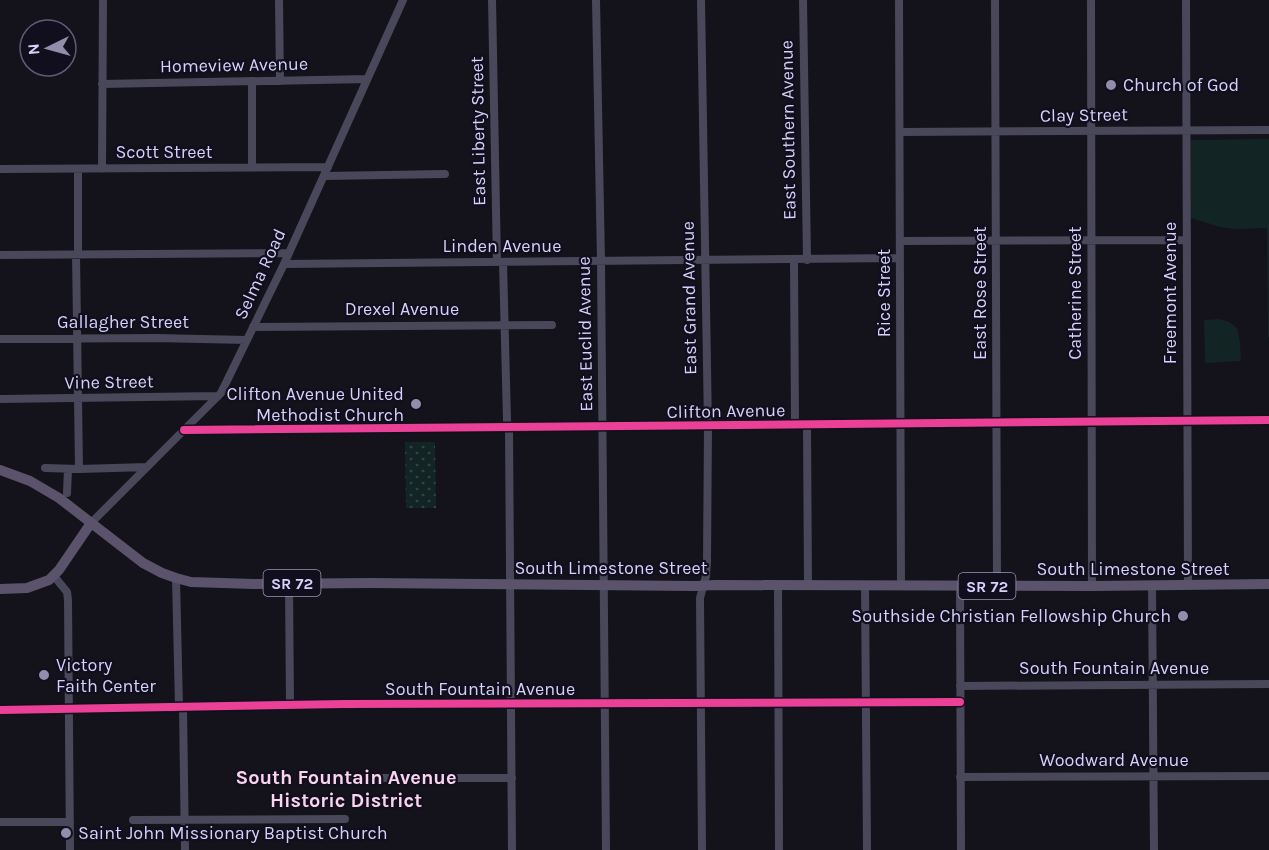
<svg xmlns="http://www.w3.org/2000/svg" width="1269" height="850" font-family="Karla,sans-serif">
<style>
.grass{fill:url(#grass-dots)}
.pitch{fill:#122524}
.lines{fill:none;stroke-linecap:round;stroke-linejoin:round}
.minor{stroke:#49485a;stroke-width:8}
.major{stroke:#5b536b;stroke-width:10}
.cycleway-casing{stroke:#110f1e;stroke-width:11}
.cycleway{stroke:#ea4096;stroke-width:8}
.poi-dot{fill:#918eac;stroke:#110f1e;stroke-width:2}
.labels{text-anchor:middle;stroke-width:4.5;stroke-linejoin:round;paint-order:stroke}
.shield{fill:#110f1e;stroke:#9a97b8;stroke-width:1.5}
.shield-label{font-size:16px;font-weight:bold;fill:#d5d1fa}
.street-label{font-size:18px;fill:#d5d1fa;stroke:#110f1e}
.poi-label{font-size:18px;fill:#d5d1fa;stroke:#110f1e;text-anchor:start}
.neighbourhood-label{font-size:20px;font-weight:bold;fill:#fad3ed;stroke:#110f1e}
</style>
<defs>
<pattern id="grass-dots" width="8" height="8" patternUnits="userSpaceOnUse" patternTransform="scale(1.5)"><rect width="8" height="8" fill="#122524"/><path d="M2 2h.1M6 6h.1" fill="none" stroke="#344445" stroke-width="1.8" stroke-linecap="round"/></pattern>
</defs>
<rect width="100%" height="100%" fill="#14121a"/>
<!-- grass -->
<path class="grass" d="M 405,442 L 435,442 L 436,508 L 406,508 Z"/>
<!-- pitch -->
<path class="pitch" d="M 1269,139 L 1269,337 L 1268,337 L 1267,228 L 1235,229 L 1220,227 L 1191,218 L 1191,140 Z
M 1219,319 L 1229,322 L 1237,328 L 1240,342 L 1241,361 L 1205,363 L 1204,320 Z"/>
<g class="lines">
<!-- minor -->
<path class="minor" d="M 279,0 L 280,81
M 492,0 L 497,262
M 596,0 L 601,261 L 606,850
M 701,0 L 708,426 L 707,561 L 706,576 L 700,598 L 702,850
M 803,0 L 807,260
M 899,0 L 901,586
M 995,0 L 997,586
M 1091,0 L 1092,586
M 1186,0 L 1188,585
M 102,84 L 367,79
M 900,132 L 1269,130
M 252,167 L 252,81
M 0,169 L 328,167
M 78,169 L 78,254
M 102,169 L 103,0
M 324,176 L 445,174
M 900,241 L 1187,240
M 76,254 L 79,469
M 0,255 L 289,253
M 794,260 L 795,425
M 503,262 L 507,421 L 509,428 L 512,850
M 284,264 L 900,258
M 253,327 L 552,325
M 0,339 L 156,338 L 247,340
M 0,399 L 218,396
M 807,425 L 808,585
M 184,430 L 1269,420
M 45,468 L 79,469 L 147,467
M 67,493 L 68,469
M 91,523 L 221,393 L 284,264 L 403,0
M 54,576 L 67,592 L 68,600 L 70,850
M 176,578 L 179,707
M 289,583 L 290,705
M 778,585 L 779,850
M 865,585 L 867,850
M 1152,585 L 1154,850
M 960,586 L 961,850
M 960,686 L 1269,684
M 183,707 L 185,850
M 0,710 L 344,704 L 960,702
M 960,777 L 1269,776
M 345,778 L 512,778
M 133,820 L 345,819
M 0,822 L 70,822"/>
<!-- major -->
<path class="major" d="M 0,470 L 30,481 L 59,498 L 143,563 L 162,573 L 176,578 L 191,582 L 254,584 L 370,583 L 696,586 L 715,585 L 1092,586 L 1269,584
M 0,589 L 27,588 L 49,580 L 59,570 L 91,523"/>
<defs>
<path id="cycleway" d="M 184,430 L 1269,420
M 0,710 L 344,704 L 960,702"/>
</defs>
<!-- cycleway casing -->
<use href="#cycleway" class="cycleway-casing"/>
<!-- cycleway -->
<use href="#cycleway" class="cycleway"/>
</g>
<!-- markers -->
<g class="poi-dot">
<circle cx="1111" cy="85" r="6"/>
<circle cx="416" cy="404" r="6"/>
<circle cx="1183" cy="616" r="6"/>
<circle cx="44" cy="675" r="6"/>
<circle cx="66" cy="833" r="6"/>
</g>
<g class="labels">
<!-- shield labels -->
<g class="shield">
<rect x="263.5" y="570" width="57" height="26" rx="4.5"/>
<rect x="958.5" y="573" width="57" height="26" rx="4.5"/>
</g>
<g class="shield-label">
<text x="292" y="589">SR 72</text>
<text x="987" y="592">SR 72</text>
</g>
<!-- street labels -->
<g class="street-label">
<text transform="translate(234 65) rotate(-1)" y="6">Homeview Avenue</text>
<text transform="translate(1084 115) rotate(-1)" y="6">Clay Street</text>
<text transform="translate(788 130) rotate(-91)" y="6">East Southern Avenue</text>
<text transform="translate(478 131) rotate(-91)" y="6">East Liberty Street</text>
<text x="164" y="158">Scott Street</text>
<text x="502" y="252">Linden Avenue</text>
<text transform="translate(260 274) rotate(-65)" y="6">Selma Road</text>
<text transform="translate(884 293) rotate(-90)" y="6">Rice Street</text>
<text transform="translate(980 293) rotate(-90)" y="6">East Rose Street</text>
<text transform="translate(1075 293) rotate(-90)" y="6">Catherine Street</text>
<text transform="translate(1170 293) rotate(-90)" y="6">Freemont Avenue</text>
<text transform="translate(689 298) rotate(-91)" y="6">East Grand Avenue</text>
<text x="402" y="315">Drexel Avenue</text>
<text x="123" y="328">Gallagher Street</text>
<text transform="translate(585 334) rotate(-91)" y="6">East Euclid Avenue</text>
<text transform="translate(109 382) rotate(-1)" y="6">Vine Street</text>
<text transform="translate(726 411) rotate(-1)" y="6">Clifton Avenue</text>
<text x="611" y="574">South Limestone Street</text>
<text x="1133" y="575">South Limestone Street</text>
<text x="1114" y="674">South Fountain Avenue</text>
<text x="480" y="695">South Fountain Avenue</text>
<text x="1114" y="766">Woodward Avenue</text>
</g>
<!-- poi labels -->
<g class="poi-label">
<text x="1123" y="91">Church of God</text>
<text x="404" y="400" text-anchor="end">Clifton Avenue United<tspan x="404" dy="21">Methodist Church</tspan></text>
<text x="1171" y="622" text-anchor="end">Southside Christian Fellowship Church</text>
<text x="56" y="671">Victory<tspan x="56" dy="21">Faith Center</tspan></text>
<text x="78" y="839">Saint John Missionary Baptist Church</text>
</g>
<!-- neighbourhood labels -->
<g class="neighbourhood-label">
<text x="346" y="784">South Fountain Avenue<tspan x="346" dy="23">Historic District</tspan></text>
</g>
</g>
<!-- north arrow -->
<g transform="translate(48 48) rotate(265)"><circle r="28" fill="#110f1e" stroke="#5f5d76" stroke-width="1.5"/>
<path d="M0-4.5L10 22L0 15L-10 22Z" fill="#918eac"/>
<text y="-9" font-size="16" font-weight="bold" text-anchor="middle" fill="#d5d1fa">N</text>
</g>
</svg>
